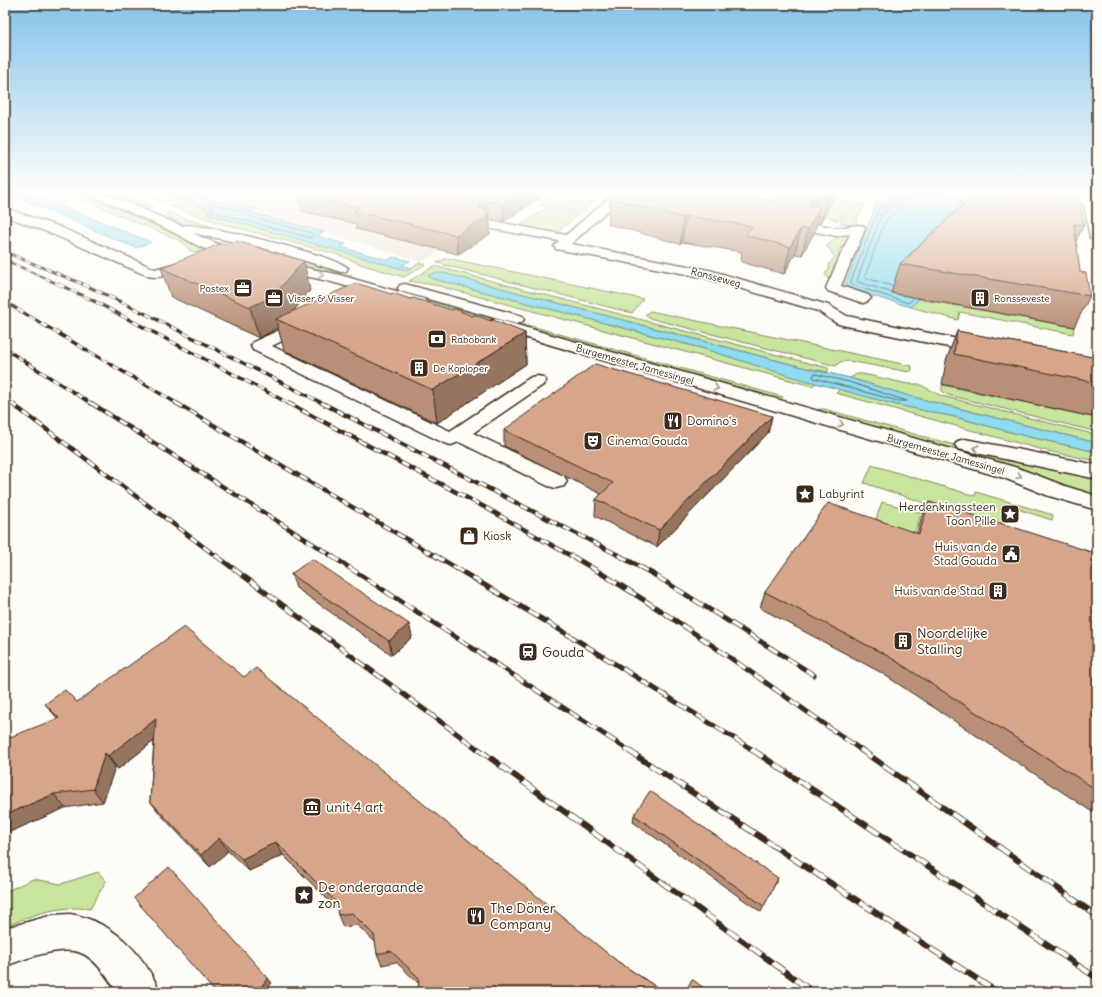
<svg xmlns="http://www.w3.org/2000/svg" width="1102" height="997" font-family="Delius,sans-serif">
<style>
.built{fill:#f2e2d6}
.green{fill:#c9e59d;stroke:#82885e}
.water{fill:#8edaee;stroke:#6d949b}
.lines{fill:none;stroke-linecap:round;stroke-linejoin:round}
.shore{stroke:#5c7071;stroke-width:1}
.minor-casing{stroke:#3b2a1e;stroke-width:3}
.major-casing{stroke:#3b2a1e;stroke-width:3}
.minor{fill:#fdfcf7;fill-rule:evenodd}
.major{fill:#fdfcf7;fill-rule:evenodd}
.rail-far4-casing{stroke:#3b2a1e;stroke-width:3}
.rail-far3-casing{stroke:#3b2a1e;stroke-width:3.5}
.rail-far2-casing{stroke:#3b2a1e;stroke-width:4.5}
.rail-far1-casing{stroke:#3b2a1e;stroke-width:5}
.rail-casing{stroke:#3b2a1e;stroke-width:6}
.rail-far4{stroke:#fdfcf7;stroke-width:2;stroke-dasharray:5.5;stroke-linecap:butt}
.rail-far3{stroke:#fdfcf7;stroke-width:2.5;stroke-dasharray:7;stroke-linecap:butt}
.rail-far2{stroke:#fdfcf7;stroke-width:3;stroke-dasharray:8;stroke-linecap:butt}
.rail-far1{stroke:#fdfcf7;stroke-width:3.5;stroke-dasharray:11;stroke-linecap:butt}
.rail{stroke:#fdfcf7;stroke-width:4.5;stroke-dasharray:14;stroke-linecap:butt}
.wall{fill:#b98f77;stroke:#3b2a1e}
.shaded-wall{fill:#967461;stroke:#3b2a1e}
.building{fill:#d7a68a;stroke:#3b2a1e}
.oneway{stroke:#9c938a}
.labels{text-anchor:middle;stroke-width:3.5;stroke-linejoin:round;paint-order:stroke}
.far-street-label{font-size:10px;fill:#3b2a1e;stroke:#fdfcf7}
.far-poi-label{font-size:10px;fill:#3b2a1e;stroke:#fdfcf7;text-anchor:start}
.poi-label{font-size:12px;fill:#3b2a1e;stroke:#fdfcf7;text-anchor:start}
.near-poi-label{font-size:14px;fill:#3b2a1e;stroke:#fdfcf7;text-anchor:start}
</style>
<rect width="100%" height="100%" fill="#fdfcf7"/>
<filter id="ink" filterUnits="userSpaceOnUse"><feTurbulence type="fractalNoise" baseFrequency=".025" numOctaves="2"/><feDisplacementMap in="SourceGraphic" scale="8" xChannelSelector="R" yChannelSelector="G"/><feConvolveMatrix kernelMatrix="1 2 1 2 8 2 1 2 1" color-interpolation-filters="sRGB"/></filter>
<g filter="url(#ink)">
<!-- built -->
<path class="built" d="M 209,191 L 479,191 L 485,223 L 422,262 L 201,194 Z"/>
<!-- green -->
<path class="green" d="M 62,191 L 75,191 L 121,210 L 204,248 C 191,256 190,250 181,241 Z
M 103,191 L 115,191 L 151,205 L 152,208 L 150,209 Z
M 132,191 L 163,191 L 208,209 L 208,213 L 214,216 L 348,252 L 406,270 L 420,263 L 426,264 L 404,277 L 363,265 L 339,255 L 217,222 L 169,206 L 178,203 L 175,200 L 161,202 Z
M 556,191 L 606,191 L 584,210 L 586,211 L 584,212 L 545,208 L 547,206 L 540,205 L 545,203 L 543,201 Z
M 807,195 L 860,203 L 841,215 L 838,221 L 816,210 Z
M 865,204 L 859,216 L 855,216 L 854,218 L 858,219 L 855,225 L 840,223 L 843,216 L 860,205 Z
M 544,210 L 579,214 L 556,233 L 519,226 Z
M 168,212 L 186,219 L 224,230 C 212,233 176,223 166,215 Z
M 839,234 L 850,236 L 844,248 L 840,248 L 838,253 L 842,254 L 829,281 L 825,273 L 829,269 L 829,264 L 835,257 L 827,246 Z
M 447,258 L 643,299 L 632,313 L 437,263 Z
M 314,261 L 352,276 L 349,279 L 305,270 L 302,267 Z
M 434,266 L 828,368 L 828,372 L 806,368 L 443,273 L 430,278 L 701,348 L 816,383 L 812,386 L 439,286 L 409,281 Z
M 396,288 L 783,397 L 779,401 L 391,291 Z
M 919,299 L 1074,327 L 1073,334 L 960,312 L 958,320 L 911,307 Z
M 650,311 L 912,366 L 912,370 L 909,372 L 849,361 L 840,362 L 836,366 L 649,318 L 645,315 Z
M 857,374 L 863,374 L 908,384 L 919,384 L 942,396 L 1097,435 L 1097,443 L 909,396 L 850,378 Z
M 942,385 L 1097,418 L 1097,432 L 948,395 L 942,391 Z
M 840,389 L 897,405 L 955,417 L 1025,436 L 1097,452 L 1097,461 L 1043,450 L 836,393 Z
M 819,409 L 824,409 L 1001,458 L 1066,469 L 1097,476 L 1097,481 L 1094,483 L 1095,498 L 818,412 Z
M 872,465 L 975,496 L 976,492 L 1053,515 L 1052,520 L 1014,508 L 997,527 L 864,483 Z
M 882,502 L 990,532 L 985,537 L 920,516 L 913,538 L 876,519 Z
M 98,872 L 106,881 L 90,909 C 59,905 33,914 5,927 L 5,892 L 33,879 L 61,884 Z"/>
<!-- water -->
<path class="water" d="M 25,191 L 151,242 L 136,248 L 5,192 Z
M 163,191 L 189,191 L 208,196 L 205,198 L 242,207 L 246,206 L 258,209 L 250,212 L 324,232 L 316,236 L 346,244 L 341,247 L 388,260 L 394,257 L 410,261 L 402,265 L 411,268 L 406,270 L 220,217 L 210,215 L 208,209 Z
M 890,191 L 950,191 L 950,197 L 984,203 L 962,252 L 911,307 L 844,288 L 877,202 L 885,203 Z
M 435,273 L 443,273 L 806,368 L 850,378 L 909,396 L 1097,443 L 1097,452 L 1025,436 L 955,417 L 897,405 L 786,375 L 701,348 L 430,278 L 428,275 Z"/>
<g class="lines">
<!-- shore -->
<path class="shore" d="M 893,191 L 889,205 L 879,207 L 850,284 L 908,303 L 913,299
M 213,204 L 241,211 L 246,210 L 251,217 L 312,233 L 313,236 L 311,238 L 213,212 L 211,206 Z
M 892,286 L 866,278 L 865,276 L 886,219 L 898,211 L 905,191
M 890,292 L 858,282 L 857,280 L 882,213 L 893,207 L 898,191
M 815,374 L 849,382 L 907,401 L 898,401 L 814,378 L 813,376 Z"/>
<defs>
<path id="minor" d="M 617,191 L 629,191 L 571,244 L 709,270 L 828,305 L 847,316 L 982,344 L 988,345 L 990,349 L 988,353 L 982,354 L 842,325 L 836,323 L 818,311 L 702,277 L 561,250 L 556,249 L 554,246 L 559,241 L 487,228 L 481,224 L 487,220 L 566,235 Z
M 970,191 L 982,191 L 971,203 L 963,203 L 961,200 Z
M 1011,191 L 1045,191 L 1083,197 L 1082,191 L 1094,191 L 1097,207 L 1097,242 L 1090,238 L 1084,204 L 1016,194 Z
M 5,208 L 60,227 L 155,269 L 191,259 L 196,260 L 198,263 L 196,266 C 181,271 163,280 148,276 L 50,233 L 5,216 Z
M 811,223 L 836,228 L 859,225 L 864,226 L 865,229 L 841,286 L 868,295 L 871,298 L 868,301 L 863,303 L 828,291 L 826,288 L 850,234 L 836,236 L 806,230 L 805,227 L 806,224 Z
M 306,318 L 312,320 L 314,323 L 312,326 L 272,346 L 450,431 L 531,377 L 537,376 L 543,377 L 546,381 L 543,385 L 473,433 L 564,476 L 567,481 L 564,486 L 556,488 L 548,486 L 459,442 L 451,445 L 444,443 L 253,350 L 251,346 L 253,342 Z
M 70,914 C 112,921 144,953 160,992 L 117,992 C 109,979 96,959 81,953 C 61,945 25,959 5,966 L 5,928 L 53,915 Z"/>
<path id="major" d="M 83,191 L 99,191 L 182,226 C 193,220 340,257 348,268 L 346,271 L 341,272 L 260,247 L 192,233 L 218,244 L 244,252 L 246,255 L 244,258 L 234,258 L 200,247 L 169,230 Z
M 278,262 L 336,274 L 424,299 L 427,302 L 424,305 L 419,307 L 328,281 L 273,269 L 271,266 L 273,263 Z
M 405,284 L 522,316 L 524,319 L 522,322 L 516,324 L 400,291 L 398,288 L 400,285 Z
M 496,319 L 1018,468 L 1065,486 L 1097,496 L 1097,510 L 1049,496 L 1004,478 L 490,327 L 488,324 L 490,321 Z
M 965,439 L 1097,465 L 1097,479 L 958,449 L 955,445 L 958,441 Z"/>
</defs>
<!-- minor casing -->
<use href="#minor" class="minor-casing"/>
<!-- major casing -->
<use href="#major" class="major-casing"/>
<!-- minor -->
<use href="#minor" class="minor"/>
<!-- major -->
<use href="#major" class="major"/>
<defs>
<path id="rail-far4" d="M 5,252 L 85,285
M 5,260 L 60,285"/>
<path id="rail-far3" d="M 58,284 L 90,299 L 290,404
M 83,284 L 146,314 L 324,404
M 5,302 L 178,404
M 5,349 L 92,404
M 5,399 L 12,404"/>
<path id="rail-far2" d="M 11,403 L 216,556
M 91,403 L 332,556
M 176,403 L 435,556
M 288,403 L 488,509 L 571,556
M 322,403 L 620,556"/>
<path id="rail-far1" d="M 215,555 L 479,750
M 330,555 L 628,750
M 434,555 L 572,637 L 753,750
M 570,555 C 671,613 766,683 861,750
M 618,555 L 653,574 L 814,675"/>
<path id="rail" d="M 478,749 L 813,992
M 626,749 L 997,992
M 751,749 L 1097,978
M 860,749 L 1097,916"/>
</defs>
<!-- rail-far4 casing -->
<use href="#rail-far4" class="rail-far4-casing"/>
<!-- rail-far3 casing -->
<use href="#rail-far3" class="rail-far3-casing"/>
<!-- rail-far2 casing -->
<use href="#rail-far2" class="rail-far2-casing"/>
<!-- rail-far1 casing -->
<use href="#rail-far1" class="rail-far1-casing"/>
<!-- rail casing -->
<use href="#rail" class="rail-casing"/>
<!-- rail-far4 -->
<use href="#rail-far4" class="rail-far4"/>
<!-- rail-far3 -->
<use href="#rail-far3" class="rail-far3"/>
<!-- rail-far2 -->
<use href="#rail-far2" class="rail-far2"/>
<!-- rail-far1 -->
<use href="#rail-far1" class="rail-far1"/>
<!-- rail -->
<use href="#rail" class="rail"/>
</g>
<!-- wall -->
<path class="wall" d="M 304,191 L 544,191 L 544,195 L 503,222 L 490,219 L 490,230 L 489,231 L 490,234 L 458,254 L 356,229 L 356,224 L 302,211 L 298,194 Z
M 837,191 L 820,223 L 817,223 L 814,233 L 802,255 L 795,254 L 784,274 L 741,262 L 742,252 L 682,242 L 680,244 L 608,224 L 610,198 L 723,192 L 774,201 L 778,198 L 779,193 L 798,196 Z
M 977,191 L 1084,225 L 1076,241 L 1080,272 L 1090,296 L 1074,327 L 891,293 L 900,264 Z
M 161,268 L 310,290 L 293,312 L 391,294 L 410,299 L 472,316 L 525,333 L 526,364 L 437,423 L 284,350 L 278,328 L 259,338 L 171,297 Z
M 957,331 L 1097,358 L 1097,418 L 942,384 L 946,361 Z
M 772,416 L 768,433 L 657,547 L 595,516 L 596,499 L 601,494 L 504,446 L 504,430 Z
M 929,502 L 1097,554 L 1097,815 L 880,672 L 760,608 L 765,592 L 917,533 L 921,519 Z
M 291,574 L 409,624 L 412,637 L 392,655 L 296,588 Z
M 244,677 L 617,961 L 664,992 L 418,992 L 419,984 L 396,962 L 382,965 L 377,954 L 376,943 L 357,925 L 343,927 L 338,915 L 337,909 L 283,855 L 249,871 L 228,851 L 210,867 L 160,814 L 150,801 L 154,741 L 118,769 L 115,767 L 103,802 L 65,808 L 5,834 L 57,718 L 45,704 L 77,702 Z
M 634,815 L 778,878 L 761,912 L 633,822 Z"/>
<!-- shaded-wall -->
<path class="shaded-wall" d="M 523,191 L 544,191 L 544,195 L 503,222 L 503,204 Z
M 830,191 L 837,191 L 820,223 L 826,198 Z
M 817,196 L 811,222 L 810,198 Z
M 486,201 L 487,214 L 489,212 L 490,230 L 489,231 L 490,234 L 458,254 L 456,235 L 479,205 Z
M 820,207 L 814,233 L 802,255 L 808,229 Z
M 686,216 L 682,242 L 680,244 L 683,218 Z
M 801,228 L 795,254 L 784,274 L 790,247 Z
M 304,261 L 310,290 L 284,323 L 276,319 L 278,328 L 259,338 L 250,307 Z
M 525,333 L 526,364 L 437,423 L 433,390 Z
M 772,416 L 768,433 L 657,547 L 659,530 Z
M 409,624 L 412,637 L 392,655 L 389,641 Z
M 156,719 L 164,733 L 118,769 L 108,756 Z
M 105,753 L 115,767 L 103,802 L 93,789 Z
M 54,794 L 65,808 L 5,834 L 5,815 Z
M 219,838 L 228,851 L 210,867 L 201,855 Z
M 276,842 L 283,855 L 249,871 L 242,859 Z
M 268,978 L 272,983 L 265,992 L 257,992 Z"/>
<!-- building -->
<path class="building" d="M 304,191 L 523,191 L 503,204 L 486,201 L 479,205 L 479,207 L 489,212 L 485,215 L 489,216 L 456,235 L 353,211 L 360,208 L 298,194 Z
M 618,191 L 721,191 L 774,201 L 781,196 L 779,193 L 798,196 L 801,191 L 830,191 L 826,198 L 817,196 L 810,198 L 810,205 L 820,207 L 808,229 L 801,228 L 790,247 L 745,235 L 752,226 L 686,216 L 683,218 L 610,198 Z
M 977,191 L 1078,191 L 1084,225 L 1074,224 L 1080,272 L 1086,273 L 1090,296 L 900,264 Z
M 236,241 L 304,261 L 272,297 L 250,307 L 161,268 L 222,243 L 227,244 Z
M 356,283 L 391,294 L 393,293 L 410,299 L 413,298 L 452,310 L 455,309 L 472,316 L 475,315 L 491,321 L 493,320 L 525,333 L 433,390 L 276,319 Z
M 957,331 L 1097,358 L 1097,383 L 954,354 Z
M 595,364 L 772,416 L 659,530 L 596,499 L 613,483 L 504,430 Z
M 929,502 L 1013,527 L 1097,554 L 1097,790 L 888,656 L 765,592 L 828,503 L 919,534 Z
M 312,559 L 409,624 L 389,641 L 291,574 Z
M 184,627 L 244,677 L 256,668 L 617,961 L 664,992 L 434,992 L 432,991 L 430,992 L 418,992 L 419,978 L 391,951 L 377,954 L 374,935 L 352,913 L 338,915 L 336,902 L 276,842 L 242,859 L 219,838 L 201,855 L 150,801 L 156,719 L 108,756 L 105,753 L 93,789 L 54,794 L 5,815 L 5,739 L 59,718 L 45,704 L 65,690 L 77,702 Z
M 650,791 L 778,878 L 764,906 L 634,815 Z
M 169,867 L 268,978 L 257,992 L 215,992 L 134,898 Z
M 692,979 L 709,992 L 685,992 Z"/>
<!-- one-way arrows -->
<defs><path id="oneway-chevron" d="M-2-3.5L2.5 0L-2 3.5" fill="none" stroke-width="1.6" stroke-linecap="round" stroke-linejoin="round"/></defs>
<g class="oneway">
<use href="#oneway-chevron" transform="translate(321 275) rotate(11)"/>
<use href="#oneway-chevron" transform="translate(716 388) rotate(16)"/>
<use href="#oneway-chevron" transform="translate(841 424) rotate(16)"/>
<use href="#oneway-chevron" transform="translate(976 448) rotate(-164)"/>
<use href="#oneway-chevron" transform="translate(1019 476) rotate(22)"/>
</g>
</g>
<!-- sky -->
<linearGradient id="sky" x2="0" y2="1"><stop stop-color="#84c3ea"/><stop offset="0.58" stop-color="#fefefb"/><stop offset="1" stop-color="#fefefb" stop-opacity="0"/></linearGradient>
<rect width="1102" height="331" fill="url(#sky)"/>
<!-- icons -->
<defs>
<symbol id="office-square" viewBox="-11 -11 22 22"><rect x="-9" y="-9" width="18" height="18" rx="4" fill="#3b2a1e" stroke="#fdfcf7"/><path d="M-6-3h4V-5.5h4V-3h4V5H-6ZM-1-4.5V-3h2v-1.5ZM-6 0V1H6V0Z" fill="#fff"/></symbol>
<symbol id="building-square" viewBox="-11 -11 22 22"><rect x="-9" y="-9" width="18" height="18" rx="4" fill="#3b2a1e" stroke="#fdfcf7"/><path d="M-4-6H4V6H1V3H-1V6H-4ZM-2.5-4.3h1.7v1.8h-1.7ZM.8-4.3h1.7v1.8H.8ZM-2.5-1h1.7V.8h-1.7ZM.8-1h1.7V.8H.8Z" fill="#fff"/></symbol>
<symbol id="bank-square" viewBox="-11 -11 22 22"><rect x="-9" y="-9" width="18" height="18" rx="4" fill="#3b2a1e" stroke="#fdfcf7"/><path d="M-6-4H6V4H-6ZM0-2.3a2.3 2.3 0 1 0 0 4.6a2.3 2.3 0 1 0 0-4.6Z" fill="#fff"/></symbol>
<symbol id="restaurant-square" viewBox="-11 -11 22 22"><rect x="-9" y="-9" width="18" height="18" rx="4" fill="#3b2a1e" stroke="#fdfcf7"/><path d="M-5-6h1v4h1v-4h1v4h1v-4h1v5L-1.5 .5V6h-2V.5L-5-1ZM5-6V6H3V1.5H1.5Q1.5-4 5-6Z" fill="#fff"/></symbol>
<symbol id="theatre-square" viewBox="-11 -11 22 22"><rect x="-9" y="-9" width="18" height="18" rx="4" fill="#3b2a1e" stroke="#fdfcf7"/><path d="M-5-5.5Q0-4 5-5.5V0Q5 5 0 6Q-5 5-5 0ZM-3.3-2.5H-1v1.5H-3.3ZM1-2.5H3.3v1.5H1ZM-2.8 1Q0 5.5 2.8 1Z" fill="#fff"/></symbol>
<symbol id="sight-square" viewBox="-11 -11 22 22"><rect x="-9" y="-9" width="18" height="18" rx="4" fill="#3b2a1e" stroke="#fdfcf7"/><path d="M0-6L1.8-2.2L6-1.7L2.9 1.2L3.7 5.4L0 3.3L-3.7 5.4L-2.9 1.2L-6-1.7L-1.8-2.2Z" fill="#fff"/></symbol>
<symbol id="shop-square" viewBox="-11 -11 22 22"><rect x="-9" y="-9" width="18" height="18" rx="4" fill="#3b2a1e" stroke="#fdfcf7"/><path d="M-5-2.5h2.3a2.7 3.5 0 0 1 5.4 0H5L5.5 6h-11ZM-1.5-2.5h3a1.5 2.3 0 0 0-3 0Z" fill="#fff"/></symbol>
<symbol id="civic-square" viewBox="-11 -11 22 22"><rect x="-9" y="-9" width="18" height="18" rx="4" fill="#3b2a1e" stroke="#fdfcf7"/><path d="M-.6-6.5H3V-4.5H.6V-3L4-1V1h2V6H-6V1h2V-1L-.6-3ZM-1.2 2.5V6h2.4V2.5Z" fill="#fff"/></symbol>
<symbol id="station-square" viewBox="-11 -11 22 22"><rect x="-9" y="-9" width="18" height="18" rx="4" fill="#3b2a1e" stroke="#fdfcf7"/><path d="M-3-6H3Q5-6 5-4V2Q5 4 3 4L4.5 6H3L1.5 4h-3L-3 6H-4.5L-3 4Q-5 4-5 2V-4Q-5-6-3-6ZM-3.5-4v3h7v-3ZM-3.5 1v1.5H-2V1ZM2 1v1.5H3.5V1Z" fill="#fff"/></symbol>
<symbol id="museum-square" viewBox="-11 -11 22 22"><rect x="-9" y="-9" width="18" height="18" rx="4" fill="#3b2a1e" stroke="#fdfcf7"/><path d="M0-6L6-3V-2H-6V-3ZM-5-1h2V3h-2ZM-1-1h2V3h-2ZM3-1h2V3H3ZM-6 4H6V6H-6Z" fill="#fff"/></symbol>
</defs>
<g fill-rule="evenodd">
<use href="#office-square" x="232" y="277" width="22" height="22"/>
<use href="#office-square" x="263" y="287" width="22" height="22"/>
<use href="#building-square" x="969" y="287" width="22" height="22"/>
<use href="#bank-square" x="426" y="328" width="22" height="22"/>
<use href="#building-square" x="408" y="357" width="22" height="22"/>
<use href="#restaurant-square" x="662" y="410" width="22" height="22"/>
<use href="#theatre-square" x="582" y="430" width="22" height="22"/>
<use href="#sight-square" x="794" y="483" width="22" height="22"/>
<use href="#sight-square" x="999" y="503" width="22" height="22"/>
<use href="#shop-square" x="458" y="525" width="22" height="22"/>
<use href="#civic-square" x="1000" y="543" width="22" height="22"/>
<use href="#building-square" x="987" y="580" width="22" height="22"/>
<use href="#building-square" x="892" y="630" width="22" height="22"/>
<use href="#station-square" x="517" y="641" width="22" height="22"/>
<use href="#museum-square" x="301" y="796" width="22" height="22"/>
<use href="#sight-square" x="293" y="884" width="22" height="22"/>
<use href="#restaurant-square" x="465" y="905" width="22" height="22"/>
</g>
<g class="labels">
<!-- far-street labels -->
<g class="far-street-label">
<text transform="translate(716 277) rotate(15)" y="4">Ronsseweg</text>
<text transform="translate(635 364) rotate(16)" y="4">Burgemeester Jamessingel</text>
<text transform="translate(946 454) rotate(16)" y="4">Burgemeester Jamessingel</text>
</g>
<!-- far-poi labels -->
<g class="far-poi-label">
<text x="229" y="292" text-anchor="end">Postex</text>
<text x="288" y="302">Visser &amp; Visser</text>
<text x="994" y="302">Ronsseveste</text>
<text x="451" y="343">Rabobank</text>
<text x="433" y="372">De Koploper</text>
</g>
<!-- poi labels -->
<g class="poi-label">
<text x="687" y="425">Domino's</text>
<text x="607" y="445">Cinema Gouda</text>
<text x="819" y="498">Labyrint</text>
<text x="996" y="511" text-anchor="end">Herdenkingssteen<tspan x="996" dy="14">Toon Pille</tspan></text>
<text x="483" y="540">Kiosk</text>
<text x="997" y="551" text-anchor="end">Huis van de<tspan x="997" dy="14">Stad Gouda</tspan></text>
<text x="984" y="595" text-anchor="end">Huis van de Stad</text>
</g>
<!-- near-poi labels -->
<g class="near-poi-label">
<text x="917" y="638">Noordelijke<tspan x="917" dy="16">Stalling</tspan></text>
<text x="542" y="657">Gouda</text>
<text x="326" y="812">unit 4 art</text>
<text x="318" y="892">De ondergaande<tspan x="318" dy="16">zon</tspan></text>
<text x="490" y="913">The Döner<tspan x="490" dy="16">Company</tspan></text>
</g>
</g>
<!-- margin -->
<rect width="1102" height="997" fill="none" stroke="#fdfcf7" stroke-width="20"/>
<rect x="10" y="10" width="1082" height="977" fill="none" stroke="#3b2a1e" stroke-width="1.5" filter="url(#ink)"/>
</svg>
